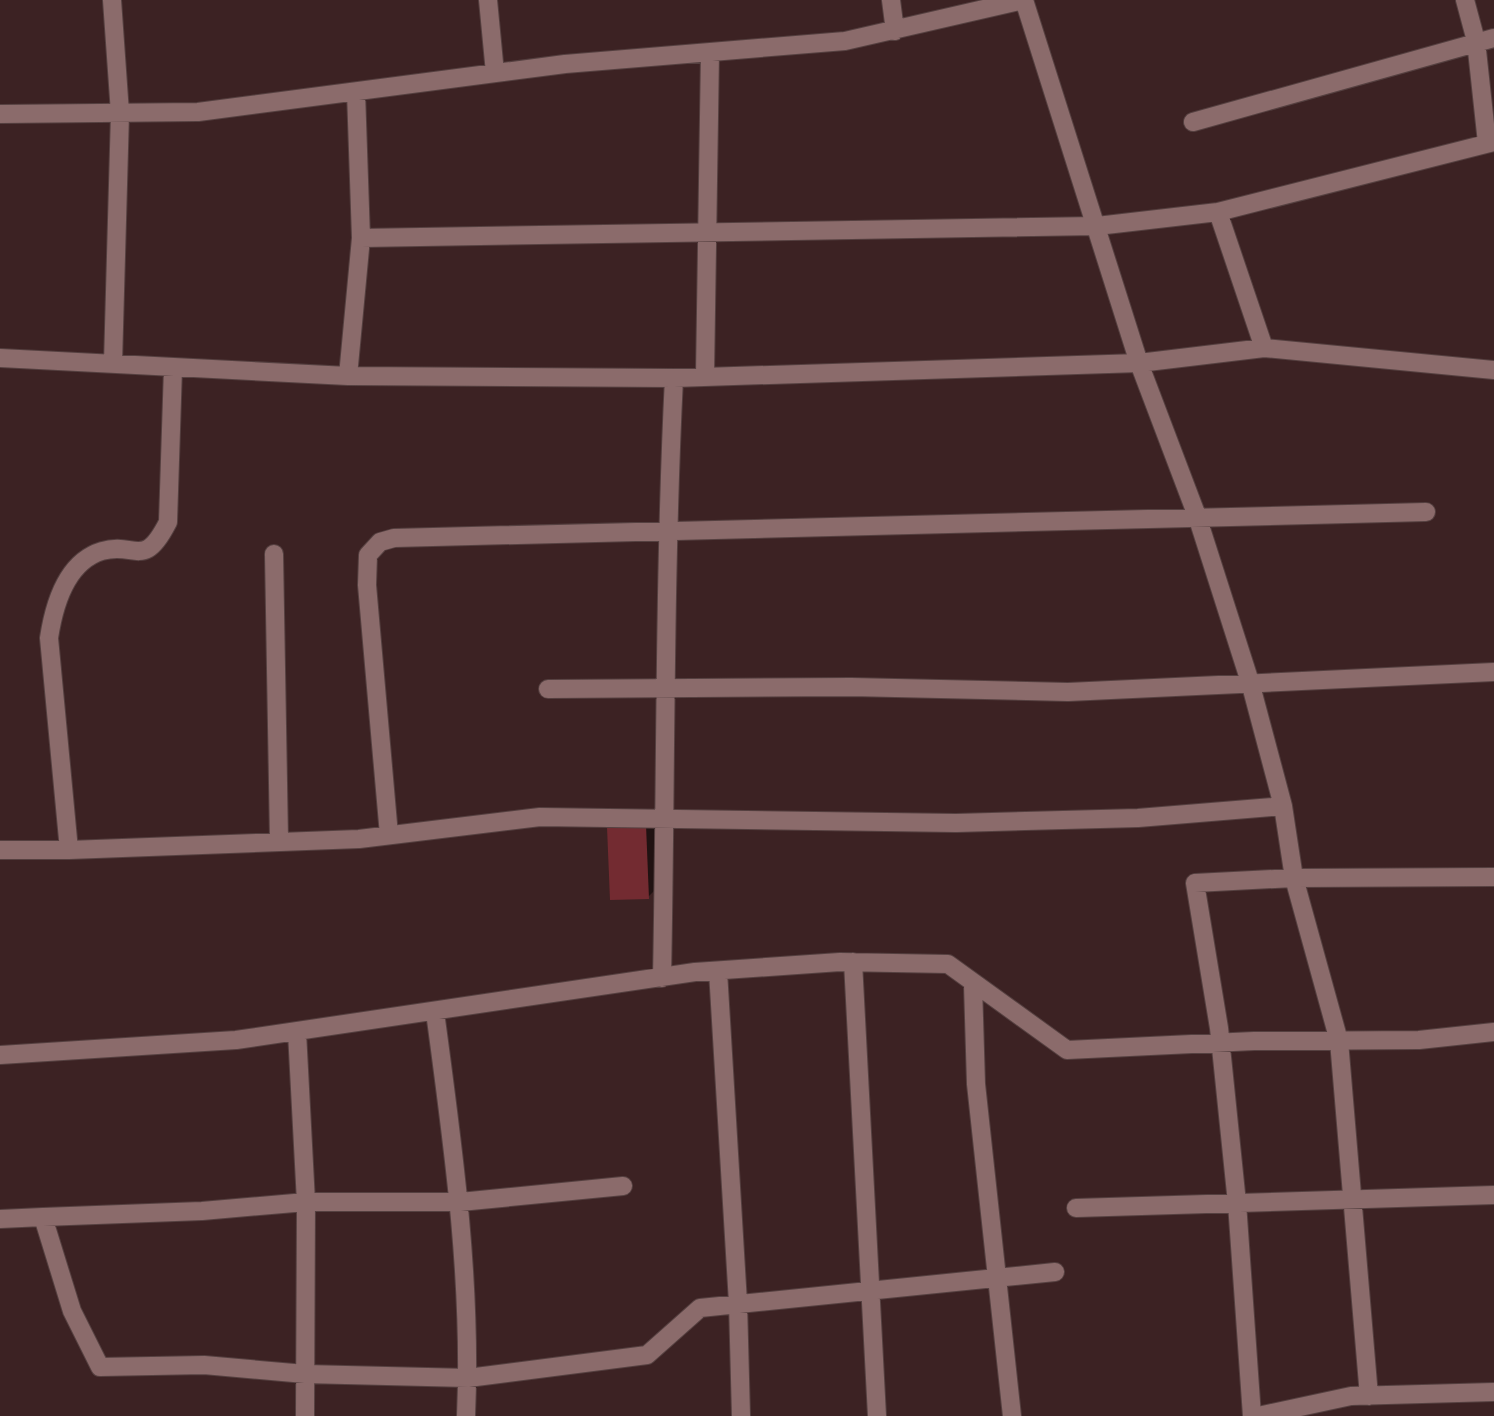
<svg xmlns="http://www.w3.org/2000/svg" width="1494" height="1416" font-family="'PT Sans',sans-serif">
<style>
.shadow{fill:#0007}
.building{fill:#732b31}
.lines{fill:none;stroke-linecap:round;stroke-linejoin:round}
.street-casing{stroke:#554040;stroke-width:20}
.street{stroke:#8b6b6b;stroke-width:18}
</style>
<rect width="100%" height="100%" fill="#3c2223"/>
<!-- shadow -->
<path class="shadow" d="M 657,814 L 660,885 L 648,897 L 609,827 L 621,815 Z"/>
<!-- building -->
<path class="building" d="M 646,825 L 649,899 L 610,900 L 607,827 Z"/>
<g class="lines">
<defs>
<path id="street" d="M 112,0 L 120,113 L 113,363
M 488,0 L 495,73
M 891,0 L 895,31
M 1024,0 L 1139,363 L 1197,516 L 1250,682 L 1283,806 L 1294,878 L 1339,1041 L 1369,1396
M 1465,0 L 1476,41 L 1487,143
M 0,114 L 198,112 L 565,64 L 845,41 L 1023,0
M 1193,122 L 1494,38
M 1218,212 L 1264,348
M 361,238 L 1097,226 L 1218,212 L 1494,142
M 0,358 L 348,376 L 674,378 L 1139,363 L 1264,348 L 1494,370
M 705,375 L 710,52
M 348,376 L 361,238 L 356,92
M 274,554 L 279,840
M 548,689 L 851,687 L 1068,692 L 1494,672
M 389,835 L 367,585 L 368,555 L 380,542 L 394,538 L 1426,512
M 0,850 L 69,850 L 359,839 L 540,817 L 956,823 L 1138,818 L 1283,806
M 69,850 L 49,638 C 54,605 66,562 102,551 C 136,541 143,571 168,522 L 173,368
M 853,962 L 877,1416
M 718,971 L 738,1303 L 741,1416
M 662,978 C 666,778 664,578 674,378
M 973,985 L 976,1084 L 1012,1416
M 435,1012 C 453,1146 472,1280 466,1416
M 297,1032 L 306,1202 L 305,1416
M 0,1055 L 236,1040 L 695,972 L 840,962 L 948,964 L 1067,1050 L 1254,1041 L 1419,1040 L 1494,1032
M 1076,1208 L 1494,1195
M 43,1217 L 202,1211 L 306,1202 L 460,1202 L 623,1186
M 0,1219 L 43,1217 L 72,1311 L 100,1367 L 204,1365 L 305,1374 L 468,1378 L 647,1355 L 700,1308 L 1055,1272
M 1252,1416 L 1237,1203 L 1219,1028 L 1195,883 L 1294,878 L 1494,877
M 1258,1416 L 1351,1396 L 1494,1392"/>
</defs>
<!-- street casing -->
<use href="#street" class="street-casing"/>
<!-- street -->
<use href="#street" class="street"/>
</g>
</svg>
